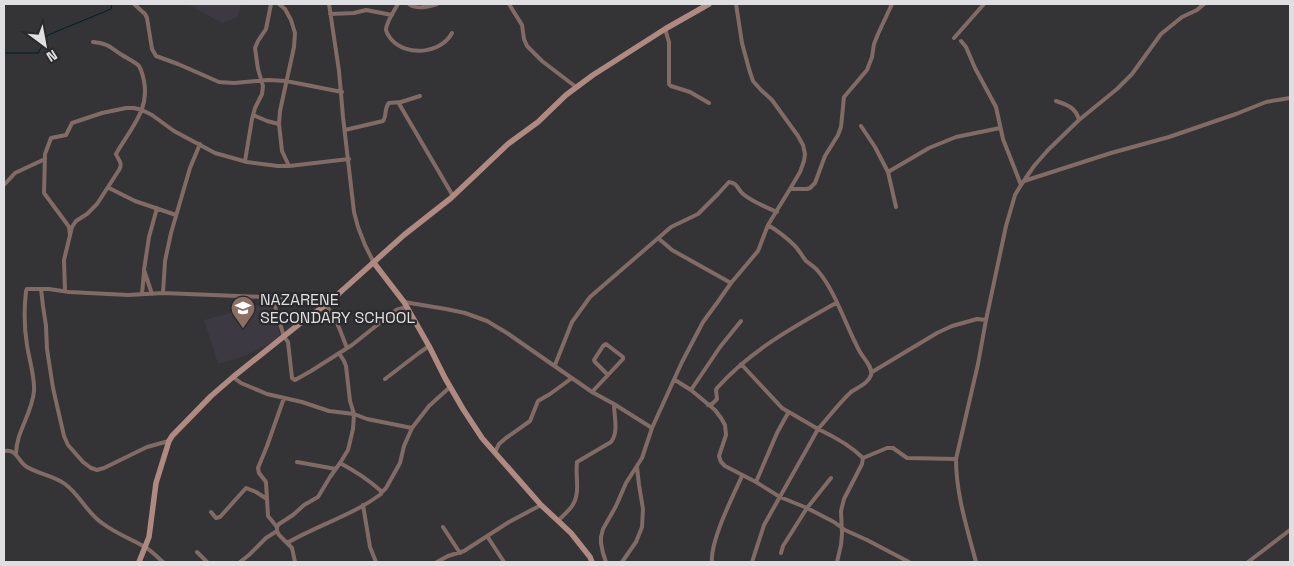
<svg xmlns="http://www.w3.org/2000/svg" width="1294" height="566" font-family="'Space Grotesk',sans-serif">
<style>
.built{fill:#3c3942}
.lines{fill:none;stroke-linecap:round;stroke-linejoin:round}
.stream{stroke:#001d28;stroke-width:1}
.street{stroke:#836b65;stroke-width:4}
.secondary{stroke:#b08a81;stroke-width:5.5}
.labels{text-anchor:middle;stroke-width:4.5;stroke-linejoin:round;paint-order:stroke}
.poi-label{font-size:16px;fill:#dfdee0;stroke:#2a292c;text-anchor:start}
</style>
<rect width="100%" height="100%" fill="#343336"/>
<!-- built -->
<path class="built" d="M 187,4 L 241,4 L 238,17 L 222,23 Z
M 271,302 L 281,338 L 245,356 L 218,364 L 204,320 Z"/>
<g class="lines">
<!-- stream -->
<path class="stream" d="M 4,53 L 38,53 L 48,35 L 111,9 L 112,4"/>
<!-- street -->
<path class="street" d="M 134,4 L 145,14 L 147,18 L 152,49 L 156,56 L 178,64 L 219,82 L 234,83 L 268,80 L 286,81 L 342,92
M 279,4 L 285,9 L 291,20 L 295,33 L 294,47 L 280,111 L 279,124 L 282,151 L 289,166
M 329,4 L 339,71 L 343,117 L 354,212 L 358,227 L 365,245 L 374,263
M 398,4 C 394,11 387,21 386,29 C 386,33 389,36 391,39 C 406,57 441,54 452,33
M 409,4 C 416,10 428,7 437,4
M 509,4 L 522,25 L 524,39 L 527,46 L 542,61 L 576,87
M 330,14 L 354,13 L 366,10 L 392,15
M 665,29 L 669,42 L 669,84 L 671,86 L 690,92 L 709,103
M 954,38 L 984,4
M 961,41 L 966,47 L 975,68 L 996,107 L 1003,139 L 1021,185
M 1056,101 C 1068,105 1076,108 1079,120
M 398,102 L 453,196
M 253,115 L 267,121 L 279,124
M 861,126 L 875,147 L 888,172 L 896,207
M 345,130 L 383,121 C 387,116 384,108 389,103 L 401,102 L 420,96
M 245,161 L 252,119 L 255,108 L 262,94 L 263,86 L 258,69 L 255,48 L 258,41 L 266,29 L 271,4
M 888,172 L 929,148 L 956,137 L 1000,128
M 1024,181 L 1111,153 L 1169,137 L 1236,114 L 1266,102 L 1290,98
M 4,185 L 15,173 L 45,159
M 109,188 L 135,201 L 176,215
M 790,189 L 807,189 L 810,188 L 815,183 L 825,156 L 838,135 L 841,127 L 844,97 L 867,70 L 872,57 L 874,44 L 878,34 L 892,4
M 70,235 L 69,227 L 67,224 L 44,193 L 45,154 L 51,138 L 66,135 L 72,123 L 102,113 L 126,108 L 134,108 L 142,110 L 152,115 L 174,131 L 215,153 L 247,162 L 278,166 L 289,166 L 349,159
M 658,238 L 672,250 L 731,283
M 41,289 L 43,306 L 46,326 L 47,349 L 53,388 L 64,436 L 68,445 L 83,462 L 91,468 L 97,470 L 104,468 L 147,447 L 169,441
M 65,291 L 64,260 L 72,227 L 76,221 L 87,214 L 97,204 L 119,170 C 123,163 119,161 116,154 C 129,130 150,111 144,81 C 143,76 142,71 139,66 C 134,61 128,59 122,55 C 111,48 108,43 93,42
M 163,293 L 165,261 L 171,233 L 190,168 L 200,144
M 142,294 L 144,272
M 152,294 L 144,270 L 149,237 L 157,208
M 272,296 L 284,337 L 288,342 L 292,378 L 295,380 L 311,371 L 352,345 L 396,310 L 406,307
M 404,302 L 446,309 L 465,313 L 487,321 L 507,333 L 592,392 L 614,404 L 652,428
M 741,364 L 782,408 L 818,429 C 829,417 839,403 851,392 C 858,387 868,384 871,375 C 873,367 864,359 860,352 C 846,327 836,292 818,271 C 815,267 810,264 806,261 C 802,256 799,250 795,246 C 786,237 778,231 768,225
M 555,365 L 572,322 L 590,297 L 671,227 L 698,214 L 718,194 L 729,182 C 738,183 737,189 743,194 C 753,202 765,207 777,212
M 872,372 L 937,333 L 952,326 L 977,319 L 986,320
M 233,377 L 241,383 L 267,394 L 302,402 L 329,411 L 354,414 L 367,419 L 412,428
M 385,379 L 419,353 L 429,346
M 675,380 L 691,390 L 715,410 L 721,418 L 725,425 L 726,435 L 719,456 L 721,462 L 725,466 L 756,482 L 780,497 L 807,508 L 834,522 L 845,530 L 867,540 L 909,562
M 691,390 L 720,347 L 741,321
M 592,392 L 623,359 L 623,357 L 606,344 L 603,346 L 594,360 L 595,362 L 608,375
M 708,405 L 712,404 L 717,399 L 716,390 L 717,388 C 750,351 793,327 836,303
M 4,451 C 18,449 17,461 27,467 C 39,474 54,476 65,484 C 80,495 87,513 102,523 C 115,533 131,539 145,547 C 152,551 157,557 163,562
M 495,452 L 499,444 L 506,438 L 530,421 L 538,401 L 550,394 L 572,378
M 16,454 C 16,432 32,414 34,391 C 35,377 29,359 27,345 C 24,327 24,309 26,291 L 27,289 L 49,289 L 69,292 L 128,295 L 163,293 L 315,299 C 334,305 340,332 347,348
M 863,458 L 887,448 L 893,448 L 907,458 L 956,459
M 297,462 L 336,469
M 756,482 L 777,433 L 788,413
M 382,492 L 386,488 L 400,463 L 404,446 L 412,428 L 429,406 L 450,387
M 363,505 L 370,547 L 376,562
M 211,512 L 216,518 L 220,517 L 246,488 L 256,492 L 267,499
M 558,521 C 562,516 568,512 572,506 C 581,493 575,477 577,462 L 611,442 C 619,432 614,416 614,404
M 277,527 L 268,516 L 266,482 L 259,473 L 258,468 L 267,446 L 284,398
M 443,527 L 460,553
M 487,536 L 504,562
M 287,543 C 318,525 353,515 381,494 L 381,491 C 369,480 355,471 340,463
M 197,552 L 207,562
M 781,553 L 783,546 L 807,508 L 831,478
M 240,562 L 249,555 L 266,538 L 277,531
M 295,562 L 292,548 L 279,535 L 277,531 L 277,527 L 279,524 L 293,515 L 304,505 L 318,497 L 330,477 L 340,463 L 348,450 L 353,429 L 354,414 L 350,401 L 346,366 L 344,361 L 339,353
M 437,562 L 448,556 L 464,551 L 509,522 L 541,505
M 606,562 L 603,553 L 601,543 L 601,537 L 603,529 L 616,506 L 626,483 L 642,458 L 652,428 L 682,362 L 703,322 L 717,303 L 731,283 L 758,251 L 768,225 L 790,189 L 800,172 L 804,161 L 805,154 L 803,145 L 798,136 L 772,100 L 761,90 L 753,81 L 749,69 L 742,43 L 736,4
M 622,562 L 636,542 L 642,527 L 643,509 L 639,485 L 637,467
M 712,562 C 710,541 733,496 742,476
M 752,562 L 764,525 L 808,447 L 818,429 C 833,436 852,447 863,458 L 862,464 L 844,499 L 841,511 L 842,534 L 841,545 L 837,562
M 976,562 C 967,528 956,494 956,459 L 978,364 L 986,320 L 1006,226 L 1015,195 L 1021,185 L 1034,166 L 1048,150 L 1079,120 L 1117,89 L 1132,74 L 1161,34 L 1182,17 L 1197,10 L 1204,4
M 1248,562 L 1290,530"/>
<!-- secondary -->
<path class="secondary" d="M 374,263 L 404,302 L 429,346 L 445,378 L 463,409 L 482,438 L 541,505 L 571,533 L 590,557 L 592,562
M 139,562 L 149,537 L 156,483 L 169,441 L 172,436 L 211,396 L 233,377 L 308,317 L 326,305 L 404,235 L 451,198 L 508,144 L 538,122 L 566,95 L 593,75 L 665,29 L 709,4"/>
</g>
<!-- icons -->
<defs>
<symbol id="school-pin" viewBox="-11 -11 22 30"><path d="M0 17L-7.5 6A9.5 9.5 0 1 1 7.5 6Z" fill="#8d6e63" stroke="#2a292c"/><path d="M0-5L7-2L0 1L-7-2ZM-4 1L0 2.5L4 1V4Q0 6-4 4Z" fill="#fff"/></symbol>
</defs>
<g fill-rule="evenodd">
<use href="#school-pin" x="229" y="294" width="28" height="38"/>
</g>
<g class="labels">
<!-- poi labels -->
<g class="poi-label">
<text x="260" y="305">NAZARENE<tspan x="260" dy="18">SECONDARY SCHOOL</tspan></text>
</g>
</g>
<!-- border -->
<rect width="1294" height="566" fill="none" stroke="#dfdee0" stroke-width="10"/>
<!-- north arrow -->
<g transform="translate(45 45) rotate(148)" stroke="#2a292c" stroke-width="4" paint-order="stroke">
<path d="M0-4L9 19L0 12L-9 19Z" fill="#dfdee0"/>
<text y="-8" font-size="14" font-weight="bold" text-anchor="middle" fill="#dfdee0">N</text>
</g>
</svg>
